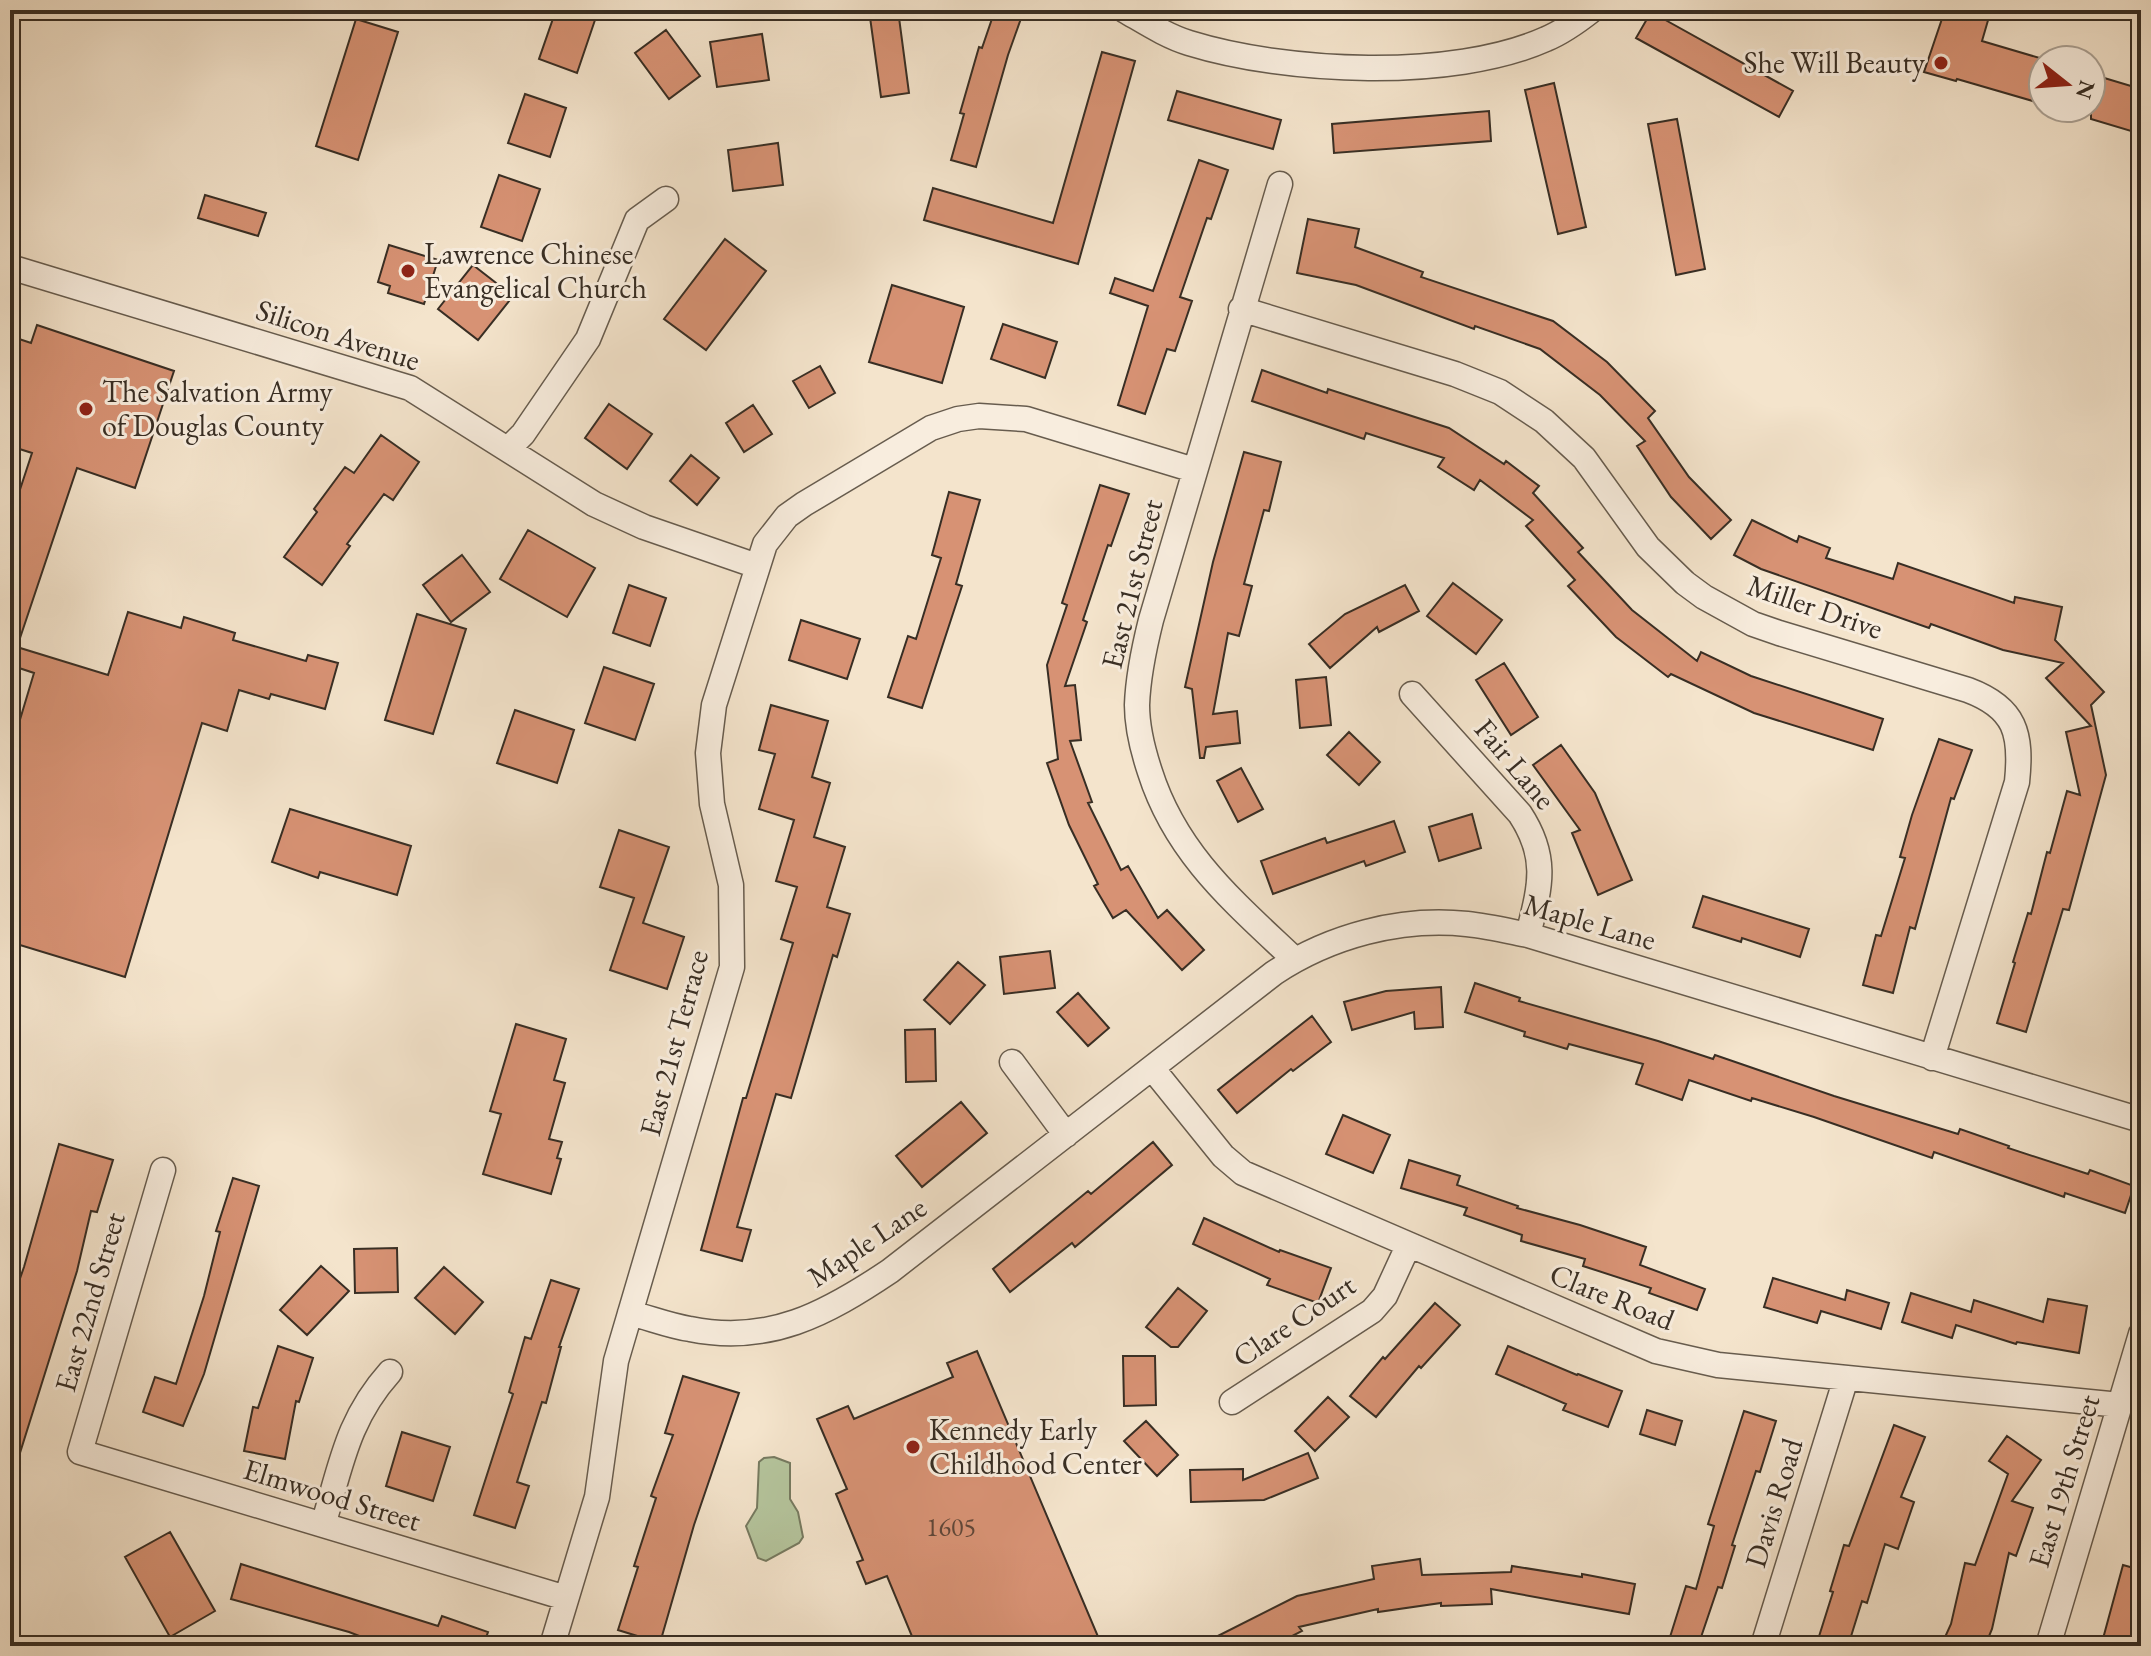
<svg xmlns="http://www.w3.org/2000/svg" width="2151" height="1656" font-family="'EB Garamond',serif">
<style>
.green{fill:#b5c59d;stroke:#767a60;stroke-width:2}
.building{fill:#d79274;stroke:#382e24;stroke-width:2}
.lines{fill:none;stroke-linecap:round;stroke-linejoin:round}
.minor-casing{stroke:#675c4e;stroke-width:27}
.minor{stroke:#f8edde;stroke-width:24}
.poi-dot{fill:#8f2418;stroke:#f8edde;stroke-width:3}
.labels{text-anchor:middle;stroke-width:6;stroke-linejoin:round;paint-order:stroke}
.number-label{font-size:26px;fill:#604738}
.poi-label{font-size:30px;fill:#382e24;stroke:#f8edde;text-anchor:start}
.street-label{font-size:30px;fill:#382e24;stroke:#f8edde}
</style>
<rect width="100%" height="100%" fill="#f4e4cc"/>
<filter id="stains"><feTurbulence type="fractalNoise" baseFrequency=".0025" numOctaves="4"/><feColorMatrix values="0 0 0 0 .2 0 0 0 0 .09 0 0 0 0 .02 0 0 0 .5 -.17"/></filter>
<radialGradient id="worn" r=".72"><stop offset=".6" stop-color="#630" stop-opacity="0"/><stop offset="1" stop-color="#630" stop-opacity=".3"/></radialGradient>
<!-- green -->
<path class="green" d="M 774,1457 L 790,1463 L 790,1499 L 798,1512 L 803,1537 L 799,1543 L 766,1561 L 758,1558 L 746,1526 L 757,1508 L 759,1462 L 764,1458 Z"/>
<!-- building -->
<path class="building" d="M 556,10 L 565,10 L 595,20 L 577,73 L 539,59 Z
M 869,10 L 898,10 L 909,93 L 881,97 Z
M 995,10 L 1024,10 L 1008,55 L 976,167 L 951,160 L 964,114 L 960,113 L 979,47 L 982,48 Z
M 1945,10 L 1991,10 L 1982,41 L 2043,59 L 2043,104 L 1957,79 L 1956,81 L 1924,72 Z
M 1651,12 L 1793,91 L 1779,117 L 1636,38 Z
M 356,19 L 398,32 L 358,160 L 316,146 Z
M 666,30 L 700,76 L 669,99 L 635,53 Z
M 762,34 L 769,80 L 717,87 L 710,42 Z
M 1102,52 L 1135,61 L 1078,264 L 924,220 L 933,188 L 1053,223 Z
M 2091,74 L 2141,89 L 2141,134 L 2091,119 Z
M 1554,83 L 1586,227 L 1558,234 L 1525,90 Z
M 1177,91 L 1281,120 L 1273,149 L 1168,120 Z
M 525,94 L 566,108 L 550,157 L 508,143 Z
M 1489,111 L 1491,141 L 1334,153 L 1332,124 Z
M 1677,119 L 1705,269 L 1676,275 L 1648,124 Z
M 778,143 L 783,185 L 733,191 L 728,150 Z
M 1199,160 L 1228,170 L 1211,219 L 1207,218 L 1180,297 L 1192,301 L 1175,351 L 1167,349 L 1145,414 L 1118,405 L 1148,306 L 1110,293 L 1115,278 L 1153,291 Z
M 499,175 L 540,189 L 522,241 L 481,227 Z
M 205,195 L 266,213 L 258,236 L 198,218 Z
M 1308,219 L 1359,229 L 1355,247 L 1423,272 L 1421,277 L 1553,321 L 1607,362 L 1655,411 L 1648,418 L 1689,477 L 1731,520 L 1711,539 L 1671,497 L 1637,446 L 1645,441 L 1600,395 L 1540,349 L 1475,326 L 1474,329 L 1356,285 L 1297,273 Z
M 725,239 L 766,271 L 706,350 L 664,319 Z
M 389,245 L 438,260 L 424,304 L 388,293 L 390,286 L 378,282 Z
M 473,265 L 513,296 L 478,340 L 438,309 Z
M 892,285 L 964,307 L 942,383 L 869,362 Z
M 1003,324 L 1057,342 L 1045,378 L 991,359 Z
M 37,325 L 174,371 L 135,488 L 77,468 L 17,647 L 108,675 L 128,612 L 181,628 L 184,617 L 235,633 L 233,640 L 306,661 L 308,655 L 338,663 L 325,709 L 271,694 L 269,699 L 239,690 L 227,731 L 202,723 L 125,977 L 10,942 L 10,753 L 34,673 L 10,665 L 10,520 L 32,453 L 10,446 L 10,336 L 31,343 Z
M 820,366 L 835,393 L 809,408 L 793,381 Z
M 1262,370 L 1327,393 L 1328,389 L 1449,428 L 1504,464 L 1506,461 L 1539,486 L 1533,493 L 1583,548 L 1578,552 L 1632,610 L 1697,661 L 1701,652 L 1751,676 L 1883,719 L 1873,750 L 1754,713 L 1671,674 L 1668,677 L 1616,637 L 1568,586 L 1575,580 L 1526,526 L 1533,520 L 1480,480 L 1474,490 L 1438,467 L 1444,458 L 1366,433 L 1364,439 L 1252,401 Z
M 609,404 L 652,434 L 627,469 L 585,438 Z
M 753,405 L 772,434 L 744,452 L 726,423 Z
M 381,435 L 419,462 L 393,500 L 384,494 L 347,544 L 350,546 L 322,585 L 284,557 L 317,512 L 314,509 L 345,467 L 354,473 Z
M 1244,452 L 1281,462 L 1269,511 L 1264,510 L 1244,584 L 1252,586 L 1239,636 L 1228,633 L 1213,714 L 1237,711 L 1240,743 L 1206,747 L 1204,758 L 1200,758 L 1192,689 L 1185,687 L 1213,562 Z
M 691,455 L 719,478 L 697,505 L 670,481 Z
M 1100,485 L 1129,494 L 1111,546 L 1108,545 L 1083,620 L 1087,622 L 1065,686 L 1075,685 L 1081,740 L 1070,741 L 1092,802 L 1088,803 L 1121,870 L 1128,866 L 1158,918 L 1167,910 L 1204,950 L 1182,970 L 1126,910 L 1113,918 L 1094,886 L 1098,884 L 1069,825 L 1047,763 L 1058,759 L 1047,665 L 1067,605 L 1062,603 Z
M 949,492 L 980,500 L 956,584 L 962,586 L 922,708 L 888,697 L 908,636 L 916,639 L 941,558 L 932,555 Z
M 1752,520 L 1797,542 L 1799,536 L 1830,548 L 1826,558 L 1893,579 L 1898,563 L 2014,603 L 2015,597 L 2062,607 L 2055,640 L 2104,692 L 2091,705 L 2106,775 L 2069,910 L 2063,909 L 2026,1032 L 1997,1023 L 2015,963 L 2013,962 L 2028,913 L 2031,914 L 2047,852 L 2050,853 L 2067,791 L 2080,795 L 2066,732 L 2091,726 L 2046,678 L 2063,663 L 2003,650 L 1931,624 L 1929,628 L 1761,569 L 1734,555 Z
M 528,530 L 595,568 L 567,617 L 500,579 Z
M 462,555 L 490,592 L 451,622 L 423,585 Z
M 1453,583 L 1502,620 L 1476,654 L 1427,616 Z
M 629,585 L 666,598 L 650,646 L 613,633 Z
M 1405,585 L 1419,611 L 1379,632 L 1377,627 L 1330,668 L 1309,644 L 1345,614 Z
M 417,614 L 466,629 L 433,734 L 385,720 Z
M 801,620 L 860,639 L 847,679 L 789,660 Z
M 1504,663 L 1538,717 L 1511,735 L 1476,680 Z
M 604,667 L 654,684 L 635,740 L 585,723 Z
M 1326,677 L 1331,725 L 1300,728 L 1296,680 Z
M 771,705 L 828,721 L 812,777 L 830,783 L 814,837 L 845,847 L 827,907 L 850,914 L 837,957 L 833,955 L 791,1098 L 776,1094 L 737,1227 L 751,1230 L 742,1261 L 701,1250 L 743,1098 L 746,1098 L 793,943 L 781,939 L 797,887 L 776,881 L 794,820 L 759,809 L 775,754 L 759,750 Z
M 515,710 L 574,730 L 557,783 L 497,763 Z
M 1349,732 L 1380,762 L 1359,785 L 1327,755 Z
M 1939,739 L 1972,750 L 1954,799 L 1951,798 L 1915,929 L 1910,927 L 1893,993 L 1863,985 L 1876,935 L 1881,936 L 1905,858 L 1900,857 L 1912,815 Z
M 1561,745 L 1595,793 L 1632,880 L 1598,895 L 1572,833 L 1580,830 L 1533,765 Z
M 1241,768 L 1263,809 L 1238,822 L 1217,781 Z
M 290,809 L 411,846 L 397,895 L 320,872 L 318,878 L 272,862 Z
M 1472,814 L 1481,848 L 1439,861 L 1429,827 Z
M 1394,821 L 1405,852 L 1366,866 L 1364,861 L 1273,894 L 1261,861 L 1325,838 L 1327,843 Z
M 619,830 L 669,847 L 643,923 L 684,937 L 667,989 L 610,970 L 634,898 L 600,887 Z
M 1703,896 L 1809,929 L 1800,957 L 1742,938 L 1741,942 L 1693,927 Z
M 1050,951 L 1055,988 L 1004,994 L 1000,957 Z
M 958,962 L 985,985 L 950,1024 L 924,1000 Z
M 1475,983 L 1520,998 L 1519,1001 L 1658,1041 L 1713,1059 L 1715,1055 L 1834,1096 L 1958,1134 L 1960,1129 L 2009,1146 L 2008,1148 L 2088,1174 L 2090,1170 L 2134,1186 L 2125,1213 L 2065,1193 L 2064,1197 L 1934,1152 L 1932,1158 L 1814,1117 L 1752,1098 L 1751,1101 L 1689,1080 L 1682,1100 L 1636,1084 L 1643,1064 L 1569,1044 L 1567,1049 L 1524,1036 L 1525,1032 L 1465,1012 Z
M 1441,987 L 1443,1027 L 1415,1029 L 1414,1012 L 1352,1030 L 1344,1002 L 1386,991 Z
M 1078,993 L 1109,1028 L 1088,1046 L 1057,1012 Z
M 1312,1016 L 1331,1042 L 1293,1071 L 1291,1069 L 1237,1113 L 1218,1090 Z
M 516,1024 L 566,1039 L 554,1080 L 565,1083 L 549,1139 L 562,1142 L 557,1158 L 561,1159 L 551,1194 L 483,1174 L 501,1114 L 490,1111 Z
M 935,1029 L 936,1081 L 906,1082 L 905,1030 Z
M 961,1102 L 987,1133 L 922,1187 L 896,1156 Z
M 1343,1115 L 1390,1135 L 1373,1173 L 1326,1154 Z
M 1153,1142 L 1172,1165 L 1075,1247 L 1072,1243 L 1010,1292 L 993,1269 L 1088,1191 L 1091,1194 Z
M 59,1144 L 113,1160 L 97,1212 L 91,1211 L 77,1271 L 14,1472 L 10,1472 L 10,1307 L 24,1267 Z
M 1409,1160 L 1460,1176 L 1457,1185 L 1518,1206 L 1517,1208 L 1580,1225 L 1646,1247 L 1640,1265 L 1705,1289 L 1697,1310 L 1649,1293 L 1651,1288 L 1583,1266 L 1585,1259 L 1521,1241 L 1522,1235 L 1464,1215 L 1467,1208 L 1401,1188 Z
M 233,1178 L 259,1186 L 204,1374 L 183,1426 L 143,1412 L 155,1377 L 176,1384 L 204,1296 L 220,1232 L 216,1231 Z
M 1204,1218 L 1279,1252 L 1280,1250 L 1331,1268 L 1318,1303 L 1267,1285 L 1270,1279 L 1193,1244 Z
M 397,1248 L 398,1292 L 355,1293 L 354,1249 Z
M 321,1266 L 349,1291 L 307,1335 L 280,1310 Z
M 444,1267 L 483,1302 L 455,1334 L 415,1298 Z
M 1773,1278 L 1845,1300 L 1847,1290 L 1889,1303 L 1881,1329 L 1821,1311 L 1817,1323 L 1764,1307 Z
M 551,1280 L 579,1289 L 559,1347 L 561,1347 L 546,1403 L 542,1402 L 517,1482 L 529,1486 L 515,1528 L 474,1515 L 513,1394 L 509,1392 L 525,1337 L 531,1339 Z
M 1178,1288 L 1207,1311 L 1178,1347 L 1171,1347 L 1146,1327 Z
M 1911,1293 L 1971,1312 L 1974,1300 L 2043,1322 L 2048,1299 L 2087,1306 L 2079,1353 L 2017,1342 L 2016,1344 L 1956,1325 L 1952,1338 L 1902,1322 Z
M 1435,1303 L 1460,1325 L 1421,1368 L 1419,1366 L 1376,1417 L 1350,1396 L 1383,1357 L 1385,1359 Z
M 278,1346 L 313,1358 L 299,1402 L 296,1401 L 285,1459 L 244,1451 L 253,1407 L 258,1408 Z
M 1508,1346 L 1577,1375 L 1578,1374 L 1622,1391 L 1608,1427 L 1563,1410 L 1566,1404 L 1496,1374 Z
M 977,1351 L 1102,1646 L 1016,1646 L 1007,1642 L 999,1646 L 916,1646 L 887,1576 L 866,1584 L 857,1562 L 863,1560 L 836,1494 L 847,1489 L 817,1419 L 848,1406 L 854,1419 L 953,1377 L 947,1363 Z
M 1123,1356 L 1155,1356 L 1156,1405 L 1124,1406 Z
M 683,1376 L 739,1393 L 694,1525 L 660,1643 L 618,1630 L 638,1567 L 634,1566 L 656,1498 L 651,1496 L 673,1435 L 665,1433 Z
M 1328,1397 L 1349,1417 L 1315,1451 L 1295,1431 Z
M 1647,1410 L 1682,1421 L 1675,1445 L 1640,1434 Z
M 1744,1411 L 1776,1421 L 1760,1472 L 1756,1471 L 1732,1545 L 1735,1546 L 1722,1588 L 1718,1587 L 1698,1646 L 1670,1637 L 1686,1586 L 1696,1589 L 1714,1526 L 1708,1524 Z
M 1146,1421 L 1178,1455 L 1157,1476 L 1124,1441 Z
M 1894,1425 L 1925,1437 L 1901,1497 L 1914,1502 L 1898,1549 L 1885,1544 L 1867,1603 L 1862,1601 L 1848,1646 L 1816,1646 L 1833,1592 L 1830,1591 L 1844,1545 L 1849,1546 Z
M 402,1432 L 450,1447 L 433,1501 L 386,1486 Z
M 2007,1436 L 2041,1460 L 2012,1501 L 2033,1508 L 2016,1556 L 2009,1553 L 1992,1629 L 1985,1646 L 1941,1646 L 1951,1624 L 1965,1563 L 1975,1565 L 2008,1474 L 1989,1461 Z
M 1308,1453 L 1318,1478 L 1264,1500 L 1191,1502 L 1190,1470 L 1243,1469 L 1243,1480 Z
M 170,1532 L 215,1611 L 170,1637 L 125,1557 Z
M 1420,1559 L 1422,1575 L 1511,1572 L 1512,1566 L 1582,1577 L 1582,1574 L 1635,1584 L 1629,1614 L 1491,1589 L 1492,1604 L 1441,1606 L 1441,1603 L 1378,1612 L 1378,1609 L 1299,1627 L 1302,1631 L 1273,1646 L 1198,1646 L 1297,1596 L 1374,1579 L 1372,1566 Z
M 241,1564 L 438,1626 L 442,1616 L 488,1632 L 483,1646 L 385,1646 L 349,1632 L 231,1599 Z
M 2123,1565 L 2141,1570 L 2141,1598 L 2128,1646 L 2101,1646 Z"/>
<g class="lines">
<defs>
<path id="minor" d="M 1124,10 C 1145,22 1166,36 1189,43 C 1286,73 1452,81 1546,39 C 1563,32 1578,21 1592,10
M 1280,184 L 1151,620 C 1144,648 1138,676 1137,705 C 1137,728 1143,751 1150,772 C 1176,854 1234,902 1294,959
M 10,267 L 410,388 L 594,504 L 644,527 L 757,566
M 1241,309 L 1455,374 L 1500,392 L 1544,421 L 1584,458 L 1648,547 L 1685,583 L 1704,597 L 1753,624 L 1779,633 L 1968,690 C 2016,708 2022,734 2017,782 L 1932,1058
M 508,449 L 523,434 L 588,339 L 637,220 L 666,199
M 1412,694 L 1520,814 C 1549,858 1540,887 1528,935
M 1012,1062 L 1066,1135
M 1152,1068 L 1223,1156 L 1243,1173 L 1656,1351 L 1718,1365 L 2120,1405
M 163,1170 L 80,1452 L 566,1598
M 630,1313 C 650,1318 670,1326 690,1329 C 769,1345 826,1314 890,1271 L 1274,973 C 1330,936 1400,917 1467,924 C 1487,926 1508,931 1528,935 L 2141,1120
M 1232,1402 L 1372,1311 L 1385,1296 L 1408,1246
M 323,1525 C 341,1466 347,1420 390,1372
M 552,1646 L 597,1497 L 616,1361 L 732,967 L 731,885 L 712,804 L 708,753 L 714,705 L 765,544 L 787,516 L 804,504 L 931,428 L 958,419 L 979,416 L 1026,419 L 1194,470
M 1763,1646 L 1846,1378
M 2048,1646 L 2141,1334"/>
</defs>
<!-- minor casing -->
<use href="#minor" class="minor-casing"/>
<!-- minor -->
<use href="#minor" class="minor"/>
</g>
<!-- markers -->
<g class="poi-dot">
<circle cx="1941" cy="63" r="8"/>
<circle cx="408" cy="271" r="8"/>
<circle cx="86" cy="409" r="8"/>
<circle cx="913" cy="1447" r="8"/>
</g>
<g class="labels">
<!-- number labels -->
<g class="number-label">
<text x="951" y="1536">1605</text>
</g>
<!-- poi labels -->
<g class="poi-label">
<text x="1925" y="73" text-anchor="end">She Will Beauty</text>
<text x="424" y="264">Lawrence Chinese<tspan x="424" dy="34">Evangelical Church</tspan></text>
<text x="102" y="402">The Salvation Army<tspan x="102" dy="34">of Douglas County</tspan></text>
<text x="929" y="1440">Kennedy Early<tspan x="929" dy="34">Childhood Center</tspan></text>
</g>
<!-- street labels -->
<g class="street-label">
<text transform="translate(338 335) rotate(18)" y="10">Silicon Avenue</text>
<text transform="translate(1132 584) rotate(-76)" y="10">East 21st Street</text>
<text transform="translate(1815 607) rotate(19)" y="10">Miller Drive</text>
<text transform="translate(1515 764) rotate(50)" y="10">Fair Lane</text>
<text transform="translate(1590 922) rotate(16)" y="10">Maple Lane</text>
<text transform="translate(674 1043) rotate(-75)" y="10">East 21st Terrace</text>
<text transform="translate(867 1242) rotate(-34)" y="10">Maple Lane</text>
<text transform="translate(1612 1297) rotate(22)" y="10">Clare Road</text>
<text transform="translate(90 1302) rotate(-74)" y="10">East 22nd Street</text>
<text transform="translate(1294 1321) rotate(-34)" y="10">Clare Court</text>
<text transform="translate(2064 1481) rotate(-73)" y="10">East 19th Street</text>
<text transform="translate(332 1495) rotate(17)" y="10">Elmwood Street</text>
<text transform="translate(1774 1503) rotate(-73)" y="10">Davis Road</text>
</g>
</g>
<!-- margin -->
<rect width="2151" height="1656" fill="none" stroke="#f4e4cc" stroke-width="40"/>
<rect x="12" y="12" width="2127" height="1632" fill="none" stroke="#382e24" stroke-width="4"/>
<rect x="20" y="20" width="2111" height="1616" fill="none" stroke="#382e24" stroke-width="2"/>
<!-- north arrow -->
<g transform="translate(2067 84) rotate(107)"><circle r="38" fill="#f8edde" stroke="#aba194" stroke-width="2"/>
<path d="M0-6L14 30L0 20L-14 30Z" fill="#8f2418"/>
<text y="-12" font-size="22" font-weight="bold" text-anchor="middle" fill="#382e24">N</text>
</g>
<rect width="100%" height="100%" filter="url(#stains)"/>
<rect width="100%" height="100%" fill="url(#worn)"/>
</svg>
